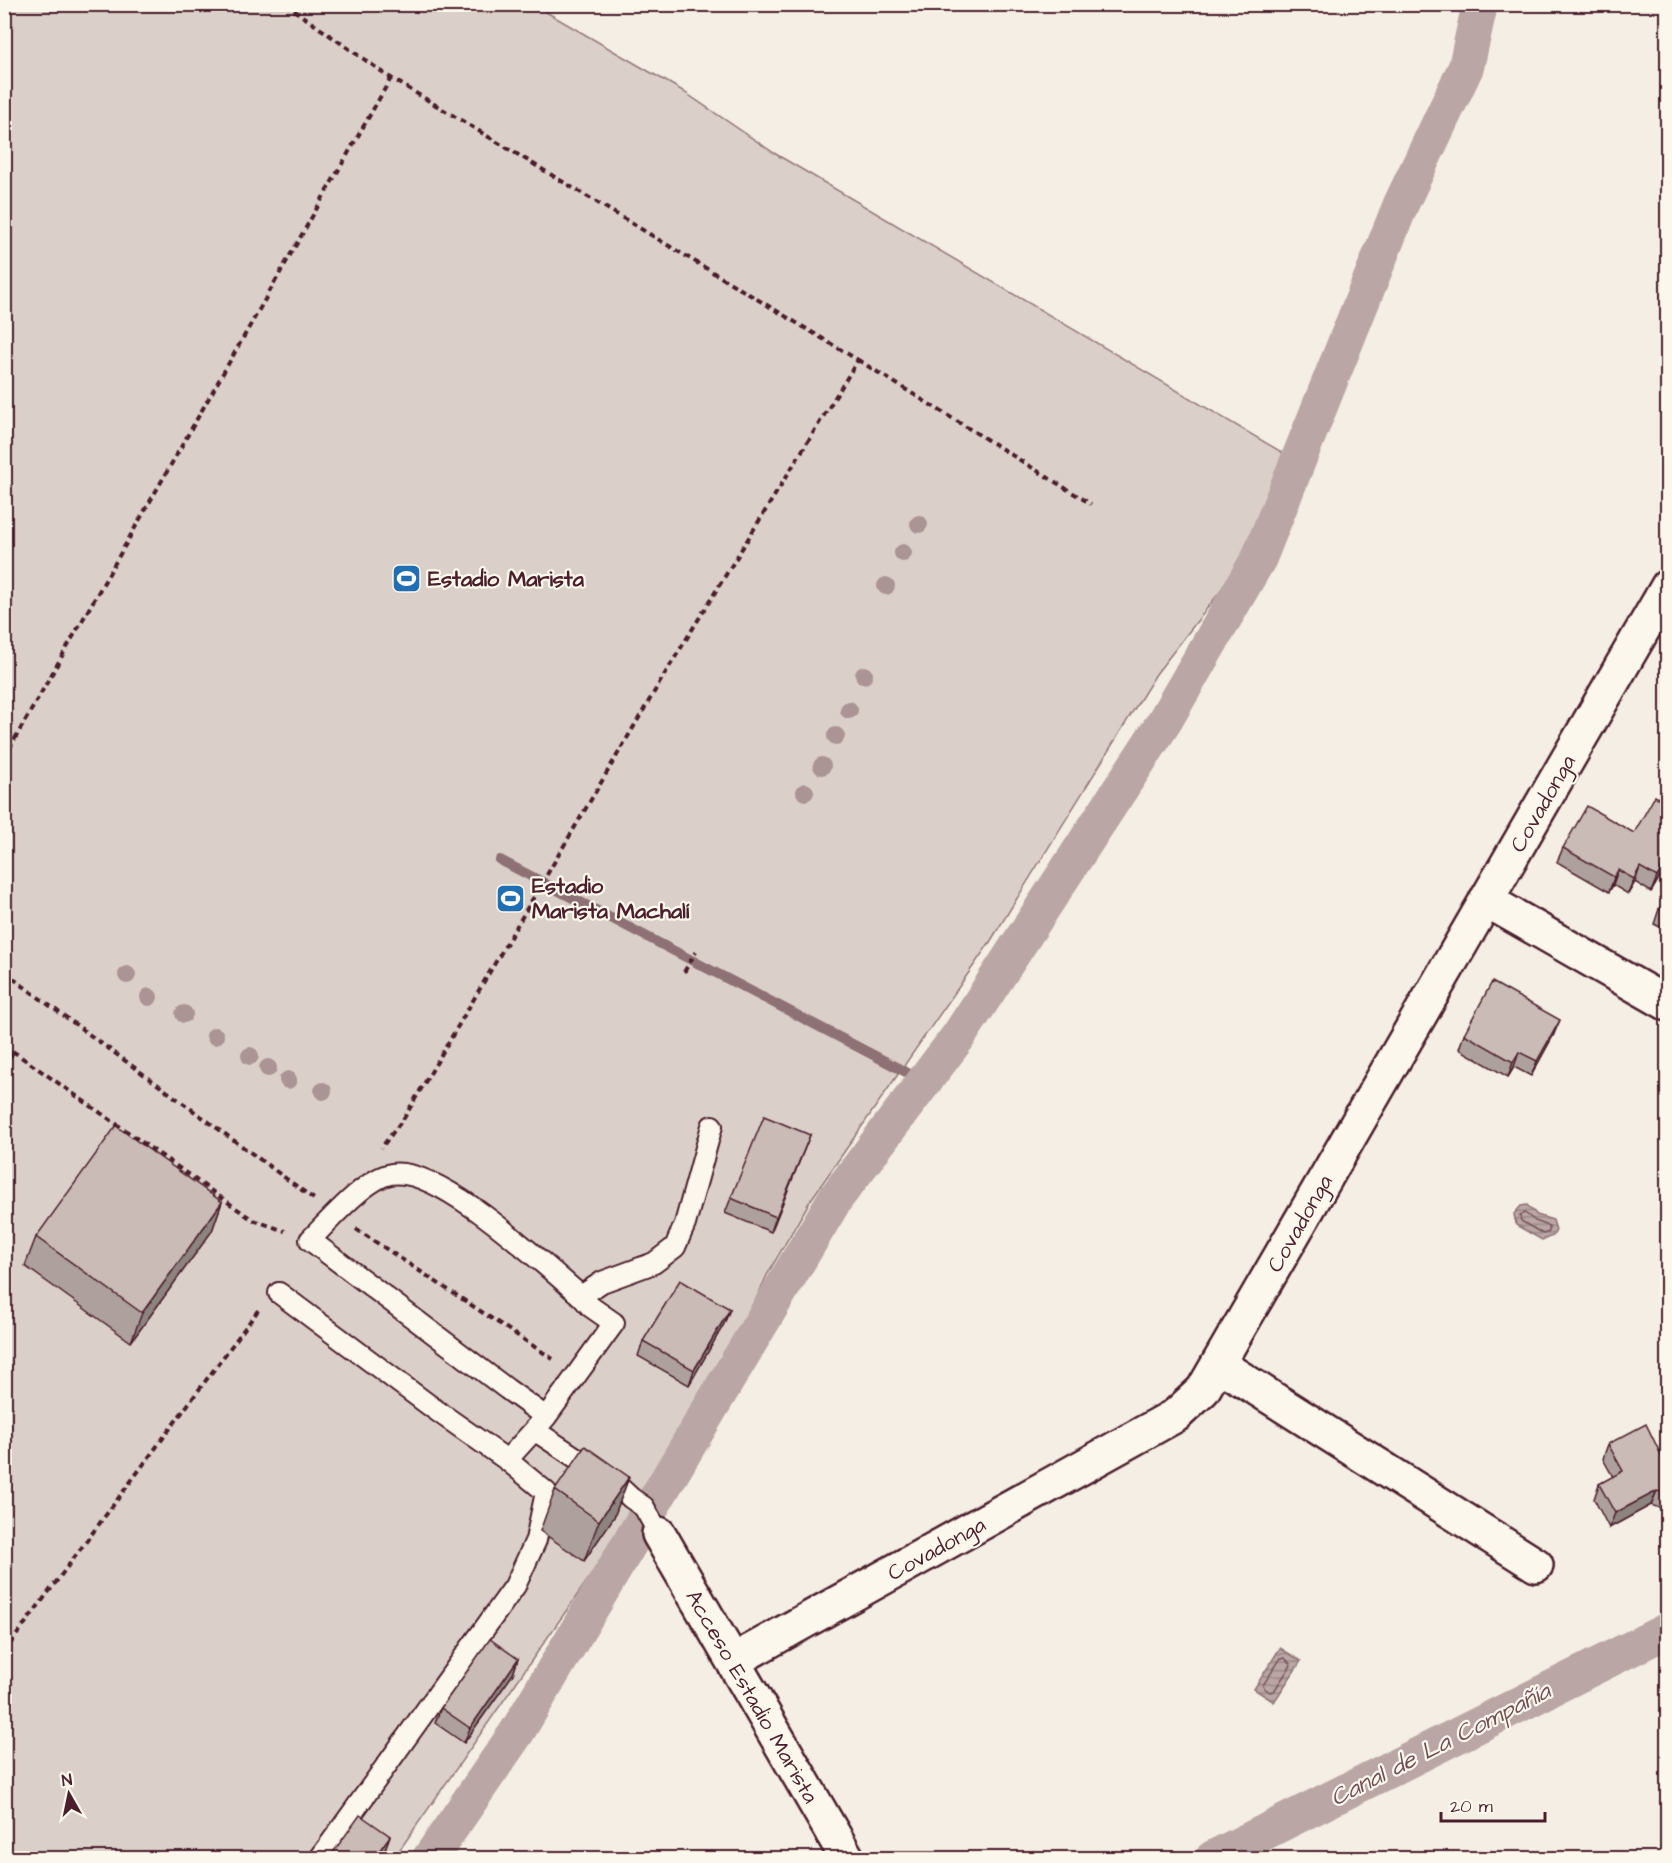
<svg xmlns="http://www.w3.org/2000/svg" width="1672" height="1863" font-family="'Architects Daughter',sans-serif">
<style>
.pitch{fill:#dbd0c9;stroke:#92787a;stroke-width:1.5}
.water{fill:url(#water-rules);stroke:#8d7174;stroke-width:1.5}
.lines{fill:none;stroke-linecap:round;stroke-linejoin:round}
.shore{stroke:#77555c;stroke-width:1.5}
.stream{stroke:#8d7174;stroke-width:10}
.canal{stroke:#baa7a5;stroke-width:36}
.lane-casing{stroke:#4a1f2b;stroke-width:24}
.street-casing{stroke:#4a1f2b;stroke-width:38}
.path{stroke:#4a1f2b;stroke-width:4;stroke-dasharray:6 4.5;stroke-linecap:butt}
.lane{stroke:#fbf7ec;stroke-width:20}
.street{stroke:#fbf7ec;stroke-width:33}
.tree{fill:#aa9494}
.wall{fill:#aea19d;stroke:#4a1f2b;stroke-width:1.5}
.shaded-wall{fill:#8d837f;stroke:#4a1f2b;stroke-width:1.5}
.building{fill:#cabbb6;stroke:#4a1f2b;stroke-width:1.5}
.labels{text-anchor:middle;stroke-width:4.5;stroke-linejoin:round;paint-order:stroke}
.poi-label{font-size:22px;font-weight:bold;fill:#4a1f2b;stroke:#fbf7ec;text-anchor:start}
.street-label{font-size:22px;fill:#4a1f2b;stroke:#fbf7ec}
.water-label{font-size:24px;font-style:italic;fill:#714f56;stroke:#fbf7ec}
</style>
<defs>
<pattern id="water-rules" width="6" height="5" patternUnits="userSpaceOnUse" patternTransform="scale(1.5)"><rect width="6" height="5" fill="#baa7a5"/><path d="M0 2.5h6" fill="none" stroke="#998787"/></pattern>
</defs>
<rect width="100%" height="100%" fill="#f4eee4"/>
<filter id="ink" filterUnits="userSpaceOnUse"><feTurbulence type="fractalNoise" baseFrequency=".0167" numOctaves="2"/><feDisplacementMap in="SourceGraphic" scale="12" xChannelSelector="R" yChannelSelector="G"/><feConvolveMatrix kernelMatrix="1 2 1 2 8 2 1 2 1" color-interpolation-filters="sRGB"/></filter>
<g filter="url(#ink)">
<!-- pitch -->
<path class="pitch" d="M 5,5 L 534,5 L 681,90 L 774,153 L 1295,460 L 1250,553 L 1156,674 L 990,942 L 810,1201 L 767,1275 L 720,1379 L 696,1438 L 678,1467 L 612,1545 L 394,1858 L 5,1858 Z"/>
<!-- water -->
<path class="water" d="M 1527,1205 L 1537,1215 L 1553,1220 L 1556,1230 L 1553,1236 L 1542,1240 L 1516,1225 L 1514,1214 L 1521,1206 Z
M 1280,1648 L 1301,1661 L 1274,1702 L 1254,1689 Z"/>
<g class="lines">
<!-- shore -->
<path class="shore" d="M 1525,1213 L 1535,1221 L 1549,1226 L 1549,1232 L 1543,1234 L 1521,1221 L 1520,1215 Z
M 1281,1658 L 1285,1658 L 1291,1665 L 1274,1691 L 1270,1692 L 1264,1688 L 1263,1685 Z"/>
<!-- stream -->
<path class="stream" d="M 500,860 L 925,1082"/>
<!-- canal -->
<path class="canal" d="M 430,1858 L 517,1732 L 835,1199 L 958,1037 L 1164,722 L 1259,558 L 1401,204 L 1466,67 L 1480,4
M 1213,1858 L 1668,1630"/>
<defs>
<path id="lane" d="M 279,1293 L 433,1408 L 507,1460 L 546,1492 L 536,1540 L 515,1586 L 320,1858
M 581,1296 L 602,1282 L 654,1263 L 675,1247 L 685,1224 L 712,1126
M 534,1430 L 616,1484 L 631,1498 L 644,1507 L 659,1534
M 507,1460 L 546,1417 L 614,1323 L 591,1307 L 581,1296 C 543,1264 439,1165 391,1174 C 366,1178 328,1222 310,1240 L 507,1389 L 546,1417"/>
<path id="street" d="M 1486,900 L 1668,1004
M 1218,1364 L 1536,1565
M 659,1534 L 847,1858
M 733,1661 L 1176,1415 L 1203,1390 L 1668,586"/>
</defs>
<!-- lane casing -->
<use href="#lane" class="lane-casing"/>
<!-- street casing -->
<use href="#street" class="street-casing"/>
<!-- path -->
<path class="path" d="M 285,4 L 391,78 L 858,360 L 663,677 L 404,1118 L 381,1148
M 858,360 L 1091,504
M 4,758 L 391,78
M 4,972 L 314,1199
M 684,972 L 696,952
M 4,1045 L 253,1220 L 285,1231
M 4,1066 L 13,1052
M 356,1229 L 553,1359
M 4,1652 L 259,1309"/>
<!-- lane -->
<use href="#lane" class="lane"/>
<!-- street -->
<use href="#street" class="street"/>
</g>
<!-- trees -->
<g class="tree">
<circle cx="919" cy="524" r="9"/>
<circle cx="903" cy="553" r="9"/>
<circle cx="886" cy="586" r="9"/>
<circle cx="864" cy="675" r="9"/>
<circle cx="849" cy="710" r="9"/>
<circle cx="836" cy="736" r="9"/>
<circle cx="822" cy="766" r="9"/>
<circle cx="805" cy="792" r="9"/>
<circle cx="127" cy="975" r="9"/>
<circle cx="149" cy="997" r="9"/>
<circle cx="184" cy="1014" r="9"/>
<circle cx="215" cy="1036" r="9"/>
<circle cx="250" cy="1056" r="9"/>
<circle cx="268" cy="1068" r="9"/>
<circle cx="288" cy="1080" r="9"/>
<circle cx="323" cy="1091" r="9"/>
</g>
<!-- wall -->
<path class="wall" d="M 1668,804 L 1668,863 L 1651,892 L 1635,882 L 1628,894 L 1613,885 L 1609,892 L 1557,862 L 1563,848 L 1634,833 Z
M 1668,894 L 1668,931 L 1654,924 L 1659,909 Z
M 1464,1034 L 1554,1034 L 1531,1076 L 1514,1067 L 1508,1077 L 1459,1049 Z
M 810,1135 L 771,1232 L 725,1213 L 731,1198 Z
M 222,1202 L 212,1231 L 131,1342 L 25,1266 L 36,1237 Z
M 730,1309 L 724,1324 L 689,1385 L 638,1356 L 643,1341 Z
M 1608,1444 L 1668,1462 L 1668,1511 L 1651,1505 L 1609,1528 L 1594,1499 L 1599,1484 L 1613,1477 L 1603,1459 Z
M 629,1477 L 614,1517 L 584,1561 L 540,1531 L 555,1490 Z
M 518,1659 L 513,1674 L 464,1743 L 435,1723 L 441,1708 Z"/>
<!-- shaded-wall -->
<path class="shaded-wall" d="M 1668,858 L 1668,863 L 1651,892 L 1657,877 Z
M 1640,867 L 1635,882 L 1628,894 L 1634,879 Z
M 1618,870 L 1613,885 L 1609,892 L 1614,877 Z
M 1560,1020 L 1554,1034 L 1531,1076 L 1537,1061 Z
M 1519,1052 L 1514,1067 L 1508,1077 L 1513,1062 Z
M 810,1135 L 804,1150 L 771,1232 L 776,1217 Z
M 222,1202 L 212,1231 L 131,1342 L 142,1313 Z
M 730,1309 L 724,1324 L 689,1385 L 694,1370 Z
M 629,1477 L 614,1517 L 584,1561 L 599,1521 Z
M 1657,1491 L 1651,1505 L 1609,1528 L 1615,1513 Z
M 518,1659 L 513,1674 L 464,1743 L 470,1728 Z
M 390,1836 L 382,1858 L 374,1858 Z"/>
<!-- building -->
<path class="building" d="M 1655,796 L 1668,804 L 1668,858 L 1657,877 L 1640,867 L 1634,879 L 1618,870 L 1614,877 L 1563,848 L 1587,806 L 1634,833 Z
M 1668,894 L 1668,913 L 1659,909 Z
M 1492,982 L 1560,1020 L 1537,1061 L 1519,1052 L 1513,1062 L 1464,1034 Z
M 764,1116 L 810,1135 L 776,1217 L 731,1198 Z
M 116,1126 L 222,1202 L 142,1313 L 36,1237 Z
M 680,1280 L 730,1309 L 694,1370 L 643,1341 Z
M 1646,1424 L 1664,1461 L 1668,1462 L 1668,1494 L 1657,1491 L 1615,1513 L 1599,1484 L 1623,1471 L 1608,1444 Z
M 585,1446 L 629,1477 L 599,1521 L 555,1490 Z
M 490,1639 L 518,1659 L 470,1728 L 441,1708 Z
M 360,1815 L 390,1836 L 374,1858 L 329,1858 Z"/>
</g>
<!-- icons -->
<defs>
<symbol id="stadium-square" viewBox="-11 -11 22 22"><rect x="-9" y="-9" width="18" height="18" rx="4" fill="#1f6fb2" stroke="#fbf7ec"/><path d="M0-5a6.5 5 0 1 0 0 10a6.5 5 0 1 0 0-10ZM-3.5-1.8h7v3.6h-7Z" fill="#fff"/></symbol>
</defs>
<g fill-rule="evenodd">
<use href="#stadium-square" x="390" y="562" width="33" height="33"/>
<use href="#stadium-square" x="494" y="882" width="33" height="33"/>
</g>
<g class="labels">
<!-- poi labels -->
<g class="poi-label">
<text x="428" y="586">Estadio Marista</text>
<text x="532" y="893">Estadio<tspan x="532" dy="25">Marista Machalí</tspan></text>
</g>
<!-- street labels -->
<g class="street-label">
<text transform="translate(1542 803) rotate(-60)" y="8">Covadonga</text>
<text transform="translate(1299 1223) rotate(-60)" y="8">Covadonga</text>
<text transform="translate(936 1548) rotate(-29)" y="8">Covadonga</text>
<text transform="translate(753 1696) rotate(60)" y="8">Acceso Estadio Marista</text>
</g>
<!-- water labels -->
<g class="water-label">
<text transform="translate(1440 1744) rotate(-27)" y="8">Canal de La Compañía</text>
</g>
</g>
<!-- margin -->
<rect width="1672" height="1863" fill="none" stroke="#fbf7ec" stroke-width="24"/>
<rect x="12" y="12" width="1648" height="1839" fill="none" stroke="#4a1f2b" stroke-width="2" filter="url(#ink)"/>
<!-- north arrow -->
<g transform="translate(69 1794) rotate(351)" stroke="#fbf7ec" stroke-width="4.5" paint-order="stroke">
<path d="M0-4.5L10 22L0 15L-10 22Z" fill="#4a1f2b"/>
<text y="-9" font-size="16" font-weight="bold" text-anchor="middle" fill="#4a1f2b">N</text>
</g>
<!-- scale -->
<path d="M1441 1812v9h104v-9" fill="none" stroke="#4a1f2b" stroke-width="3"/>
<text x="1450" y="1812" font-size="18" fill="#4a1f2b" stroke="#fbf7ec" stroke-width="4.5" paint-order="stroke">20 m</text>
</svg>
